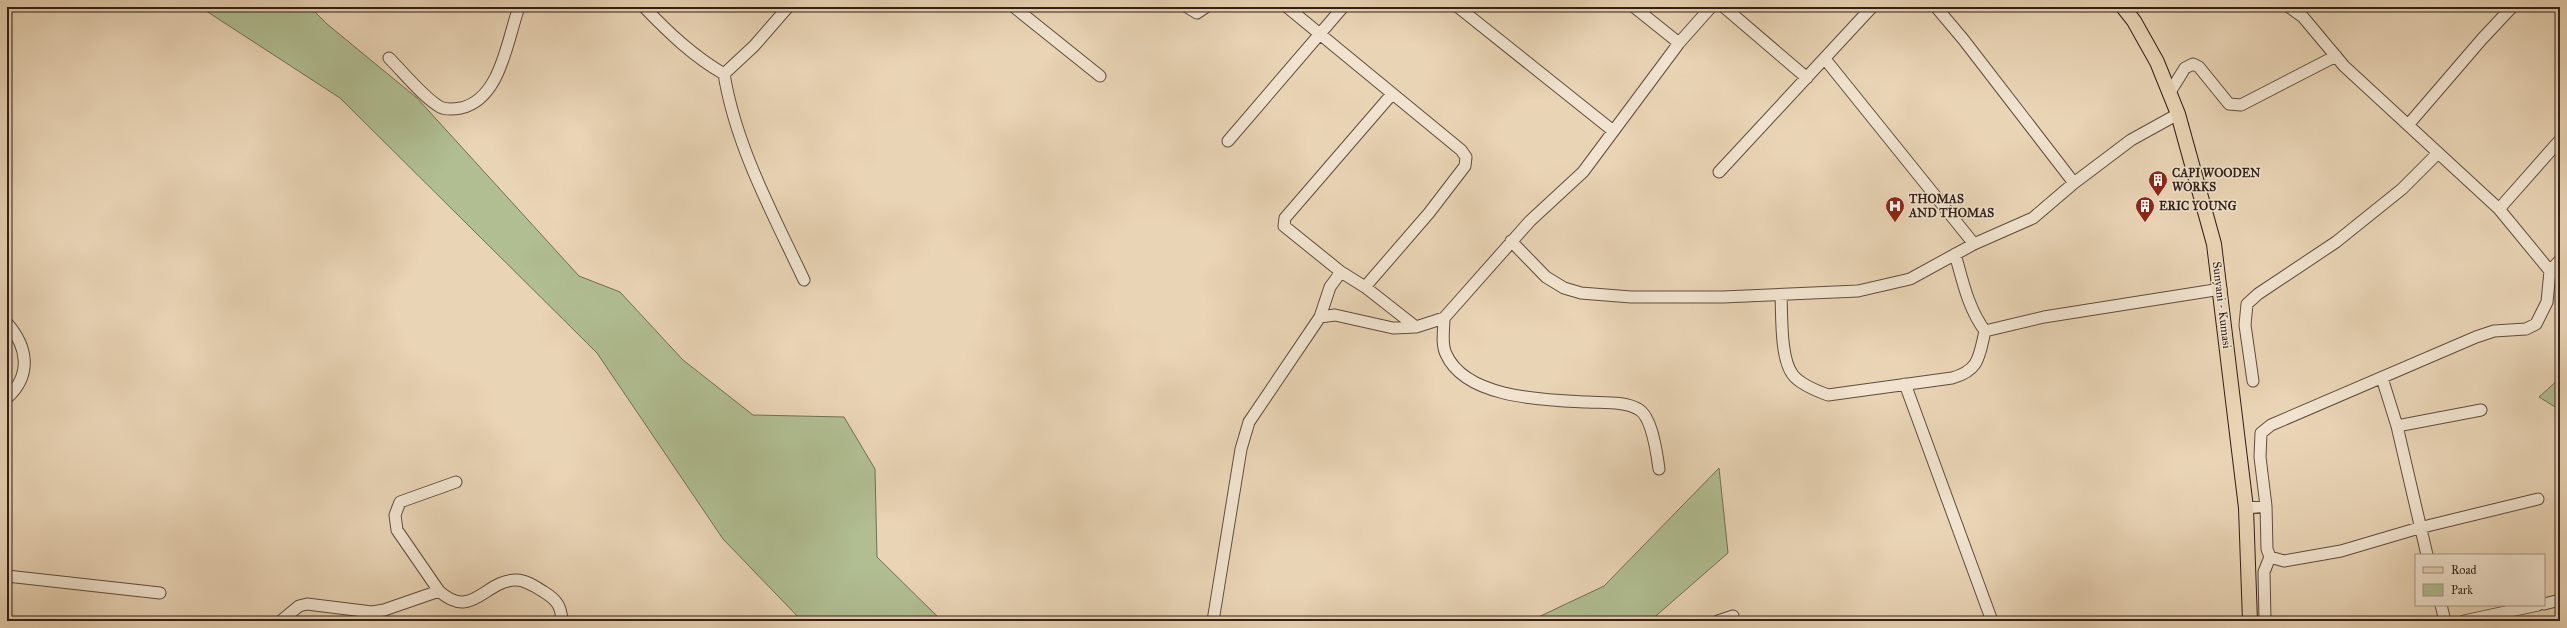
<svg xmlns="http://www.w3.org/2000/svg" width="2567" height="628" font-family="'IM FELL Great Primer',serif">
<style>
.green{fill:#b0be92;stroke:#716e54}
.lines{fill:none;stroke-linecap:round;stroke-linejoin:round}
.minor-casing{stroke:#604c3e;stroke-width:13}
.major-casing{stroke:#321f17;stroke-width:16}
.minor{stroke:#f1e3cf;stroke-width:11}
.major{stroke:#e9d4b5;stroke-width:14}
.labels{text-anchor:middle;stroke-width:3;stroke-linejoin:round;paint-order:stroke}
.poi-label{font-size:12px;font-weight:bold;fill:#321f17;stroke:#f1e3cf;text-anchor:start}
.street-label{font-size:12px;fill:#321f17;stroke:#f1e3cf}
</style>
<rect width="100%" height="100%" fill="#e9d4b5"/>
<filter id="stains"><feTurbulence type="fractalNoise" baseFrequency=".005" numOctaves="4"/><feColorMatrix values="0 0 0 0 .2 0 0 0 0 .09 0 0 0 0 .02 0 0 0 .5 -.17"/></filter>
<radialGradient id="worn" r=".72"><stop offset=".6" stop-color="#630" stop-opacity="0"/><stop offset="1" stop-color="#630" stop-opacity=".3"/></radialGradient>
<!-- green -->
<path class="green" d="M 200,7 L 310,7 L 327,24 L 417,98 L 579,276 L 620,292 L 683,360 L 753,415 L 844,417 L 875,469 L 877,557 L 942,621 L 802,621 L 723,539 L 597,353 L 340,98 Z
M 2560,378 L 2560,410 L 2539,397 Z
M 1719,468 L 1728,553 L 1650,621 L 1530,621 L 1604,586 Z"/>
<g class="lines">
<defs>
<path id="minor" d="M 644,7 C 669,33 693,56 724,74 L 754,46 L 788,7
M 1014,7 L 1100,76
M 1187,7 L 1197,13 L 1206,7
M 1287,7 L 1461,150 L 1466,157 L 1465,166 L 1429,213 L 1365,287
M 1458,7 L 1612,130
M 1634,7 L 1679,43
M 1724,7 L 1807,78
M 1936,7 L 1963,39 L 2074,183
M 2289,7 L 2303,17 L 2344,66 L 2499,209 L 2550,271
M 389,58 C 404,73 423,97 440,107 C 446,110 455,109 461,108 C 501,99 507,40 519,7
M 1825,59 L 1974,244
M 724,74 C 736,147 773,214 804,280
M 2170,92 L 2185,68 L 2193,64 L 2199,67 L 2229,104 L 2241,105 L 2336,56
M 1392,94 L 1285,218 L 1284,226 L 1341,272 L 1365,287 L 1416,327
M 2408,125 L 2482,39 L 2512,7
M 1228,141 L 1343,7
M 1719,172 L 1872,7
M 2499,209 L 2560,140
M 1511,241 L 1546,277 L 1564,288 L 1581,293 L 1631,297 L 1723,297 L 1858,291 L 1910,279 L 1974,244 L 2033,218 L 2074,183 L 2131,140 L 2178,114
M 1955,254 C 1963,282 1968,308 1985,331
M 1781,295 C 1782,314 1780,359 1793,375 C 1800,384 1817,391 1828,395 L 1952,378 C 1980,370 1979,356 1985,331
M 1320,317 L 1335,315 L 1393,328 L 1416,327 L 1444,318 L 1530,221 L 1583,172 L 1679,43 L 1711,7
M 1444,318 C 1444,329 1441,344 1446,354 C 1466,399 1546,400 1587,402 C 1603,403 1624,401 1638,409 C 1652,416 1657,454 1659,469
M 7,323 C 28,347 32,375 7,398
M 1985,331 L 2044,317 L 2221,289
M 2382,378 L 2397,426 L 2427,555
M 2253,381 L 2245,325 L 2247,304 L 2258,294 L 2336,242 L 2402,189 L 2438,153
M 1905,384 L 1992,621
M 2397,426 L 2481,410
M 456,482 L 400,502 L 395,515 L 397,530 L 439,591 C 472,621 485,580 516,580 C 526,580 536,587 544,592 C 557,600 561,606 562,621
M 2266,506 L 2267,549 L 2270,557 L 2284,561 L 2341,551 L 2419,528 L 2538,499
M 2246,508 L 2266,506 L 2260,457 L 2261,433 L 2271,425 L 2476,337 L 2494,331 L 2526,329 L 2536,324 L 2547,302 L 2550,271 L 2560,260
M 7,576 L 160,593
M 2544,604 L 2560,600
M 2441,605 L 2445,621
M 282,620 L 299,606 L 307,604 L 372,612 L 384,610 L 439,591
M 1213,621 L 1241,449 L 1249,422 L 1320,317 L 1330,287 L 1341,272
M 1718,621 L 1733,616
M 2265,621 L 2264,572 L 2270,557
M 2464,621 L 2538,605"/>
<path id="major" d="M 2123,7 L 2134,21 L 2157,62 L 2178,114 L 2214,244 L 2246,508 L 2250,621"/>
</defs>
<!-- minor casing -->
<use href="#minor" class="minor-casing"/>
<!-- major casing -->
<use href="#major" class="major-casing"/>
<!-- minor -->
<use href="#minor" class="minor"/>
<!-- major -->
<use href="#major" class="major"/>
</g>
<!-- icons -->
<defs>
<symbol id="building-pin" viewBox="-11 -11 22 30"><path d="M0 17L-7.5 6A9.5 9.5 0 1 1 7.5 6Z" fill="#8f2418" stroke="#f1e3cf"/><path d="M-4-6H4V6H1V3H-1V6H-4ZM-2.5-4.3h1.7v1.8h-1.7ZM.8-4.3h1.7v1.8H.8ZM-2.5-1h1.7V.8h-1.7ZM.8-1h1.7V.8H.8Z" fill="#fff"/></symbol>
<symbol id="hospital-pin" viewBox="-11 -11 22 30"><path d="M0 17L-7.5 6A9.5 9.5 0 1 1 7.5 6Z" fill="#8f2418" stroke="#f1e3cf"/><path d="M-5-5h3v3.5h4V-5h3V5h-3V1.5h-4V5h-3Z" fill="#fff"/></symbol>
</defs>
<g fill-rule="evenodd">
<use href="#building-pin" x="2147" y="169" width="22" height="30"/>
<use href="#hospital-pin" x="1884" y="195" width="22" height="30"/>
<use href="#building-pin" x="2134" y="195" width="22" height="30"/>
</g>
<g class="labels">
<!-- poi labels -->
<g class="poi-label">
<text x="2172" y="177">CAPI WOODEN<tspan x="2172" dy="14">WORKS</tspan></text>
<text x="1909" y="203">THOMAS<tspan x="1909" dy="14">AND THOMAS</tspan></text>
<text x="2159" y="210">ERIC YOUNG</text>
</g>
<!-- street labels -->
<g class="street-label">
<text transform="translate(2222 305) rotate(83)" y="4">Sunyani - Kumasi</text>
</g>
</g>
<!-- margin -->
<rect width="2567" height="628" fill="none" stroke="#e9d4b5" stroke-width="24"/>
<rect x="8" y="8" width="2551" height="612" fill="none" stroke="#321f17" stroke-width="2"/>
<rect x="12" y="12" width="2543" height="604" fill="none" stroke="#321f17"/>
<!-- legend -->
<rect x="2415" y="554" width="130" height="52" fill="#f1e3cf" stroke="#a59585"/>
<rect x="2423" y="567" width="20" height="6" fill="#e9d4b5" stroke="#a59585"/>
<text x="2451" y="574" font-size="12" fill="#321f17">Road</text>
<rect x="2423" y="584" width="20" height="12" fill="#b0be92" stroke="#a59585"/>
<text x="2451" y="594" font-size="12" fill="#321f17">Park</text>
<rect width="100%" height="100%" filter="url(#stains)"/>
<rect width="100%" height="100%" fill="url(#worn)"/>
</svg>
